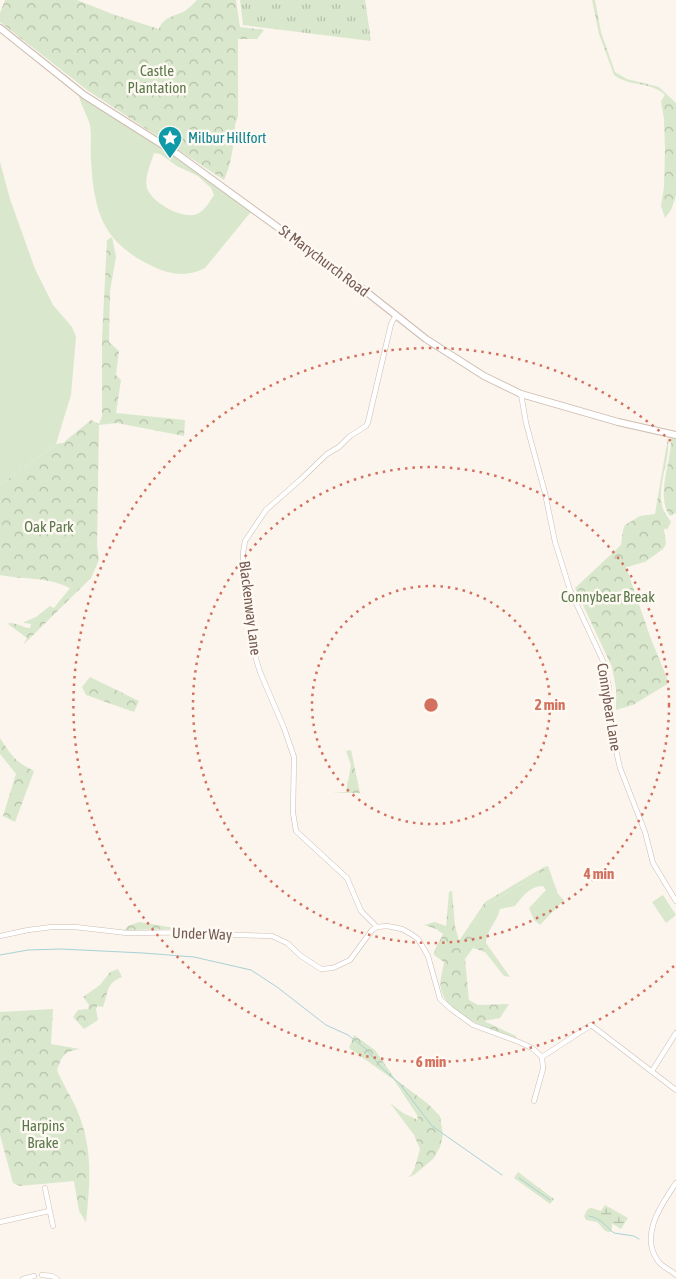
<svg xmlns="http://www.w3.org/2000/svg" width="676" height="1279" font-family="'Asap Condensed',sans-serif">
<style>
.green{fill:#d9e8cc;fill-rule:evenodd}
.forest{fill:url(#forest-crowns)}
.wetland{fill:url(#wetland-marsh)}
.park{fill:url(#park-tufts)}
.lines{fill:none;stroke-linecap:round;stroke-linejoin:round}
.stream{stroke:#a9d1d5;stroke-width:1}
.street-casing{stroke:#cdbdb3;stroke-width:5.5}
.secondary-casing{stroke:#cfbdb1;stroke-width:8}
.street{stroke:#fff;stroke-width:4.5}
.secondary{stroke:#fff;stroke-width:6}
.ring{fill:none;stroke:#d3715e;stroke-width:2.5;stroke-dasharray:2.5 5}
.labels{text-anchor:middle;stroke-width:5;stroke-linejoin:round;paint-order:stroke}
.park-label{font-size:15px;fill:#5b794a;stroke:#fef9f3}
.culture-label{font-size:15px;fill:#0d838f;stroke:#fef9f3;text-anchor:start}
.street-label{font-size:15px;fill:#755b51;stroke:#fef9f3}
.centre{fill:#d3715e;stroke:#fef9f3;stroke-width:2.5}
.ring-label{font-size:15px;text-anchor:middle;font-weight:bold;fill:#d3715e;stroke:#fef9f3;stroke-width:5;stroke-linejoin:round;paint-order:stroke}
</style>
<defs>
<pattern id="forest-crowns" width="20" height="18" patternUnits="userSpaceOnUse" patternTransform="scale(1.25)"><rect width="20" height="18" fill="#d9e8cc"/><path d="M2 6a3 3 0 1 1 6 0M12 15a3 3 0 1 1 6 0" fill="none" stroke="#b5bfa8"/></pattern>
<pattern id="wetland-marsh" width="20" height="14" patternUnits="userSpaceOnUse" patternTransform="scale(1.25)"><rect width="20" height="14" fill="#d9e8cc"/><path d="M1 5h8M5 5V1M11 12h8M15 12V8" fill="none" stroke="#b5bfa8"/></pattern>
<pattern id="park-tufts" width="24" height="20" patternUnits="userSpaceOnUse" patternTransform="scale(1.25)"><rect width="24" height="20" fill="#d9e8cc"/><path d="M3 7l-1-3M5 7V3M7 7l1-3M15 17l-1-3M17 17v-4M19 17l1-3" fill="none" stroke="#b5bfa8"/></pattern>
</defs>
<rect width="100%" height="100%" fill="#fbf5ed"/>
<!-- green -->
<path class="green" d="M 80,95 L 105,110 L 120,122 L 152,140 L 254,212 L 250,213 L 205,268 C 188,277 171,275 154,267 C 103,243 94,213 91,160 C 90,148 92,136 90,125 C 87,116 82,106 79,97 ZM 154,153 L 160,154 L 177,166 L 198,176 L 211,188 L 214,195 C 210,201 205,210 199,213 C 185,222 151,202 147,188 C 144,178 151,163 154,153 Z
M 0,162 L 10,199 L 35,269 L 53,305 L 72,327 L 76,337 L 71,395 L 56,444 L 0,485 Z
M 548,866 L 558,894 L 564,900 L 540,925 L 534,920 L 529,908 L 546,890 L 543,886 C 530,886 523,896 515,906 L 500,909 C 498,921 486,930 486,943 L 510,977 L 504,976 L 470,933 L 486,906 L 545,870 L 544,867 Z
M 663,895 L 676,915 L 666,923 L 652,902 Z
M 590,1208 C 603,1210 616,1218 611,1232 C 604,1233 602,1226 597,1222 L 586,1220 L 584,1216 L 587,1210 Z"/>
<!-- forest -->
<path class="forest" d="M 5,0 L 77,0 L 115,15 L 159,29 C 163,17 175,16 185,11 C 189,8 193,4 197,0 L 236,0 L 240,27 L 264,30 L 257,39 L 238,39 L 238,117 C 234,123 235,133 234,140 C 232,153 230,168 224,180 L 87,90 L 0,22 L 0,13 Z
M 592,0 L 595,0 L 601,32 L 615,72 L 627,79 L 659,87 L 676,103 L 676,196 L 671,210 L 665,218 L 661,206 L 664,187 L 665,150 L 664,119 L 661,101 L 665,95 C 651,81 629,87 614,75 L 599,34 Z
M 112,237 L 116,257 L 110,291 L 109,342 L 119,351 L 116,375 L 121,380 L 116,413 L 185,420 L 184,436 L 117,423 L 99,425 L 97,545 L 99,560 L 91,578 L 23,645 L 27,638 L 8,624 L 9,623 C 16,622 23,628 30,628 L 31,624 L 24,623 L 24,622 L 36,617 L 50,606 L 54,608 L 70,588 C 45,576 25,580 0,575 L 0,485 L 56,444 L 63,443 L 91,420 L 99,424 L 102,416 L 102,338 L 107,240 Z
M 668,437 C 671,459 657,484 662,505 C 663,512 668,517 671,522 L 667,530 L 666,528 L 664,530 L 666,544 L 663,549 L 645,562 L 626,567 L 651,639 L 669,683 L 633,705 L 616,710 L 616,689 L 612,667 L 575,588 L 621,545 L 623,530 L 625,525 L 640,516 L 655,514 Z
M 671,438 L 676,439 L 676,513 L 670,516 C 655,496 672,461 671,438 Z
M 90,677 L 139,701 L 134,712 L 86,695 L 82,687 Z
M 0,738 C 12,756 14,761 34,771 L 15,822 L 3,816 L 16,774 L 0,754 Z
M 351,750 L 360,793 L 333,793 L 346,792 L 351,765 L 346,751 Z
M 544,867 L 545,870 L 486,906 L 471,932 L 485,952 L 473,948 L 465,959 L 469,1000 L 478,1005 L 509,1004 L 500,1018 L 484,1021 L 516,1036 L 517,1039 C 495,1031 446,1016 441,989 C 439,981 443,970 444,962 L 434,955 C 435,946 440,942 443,934 L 436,929 L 424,925 L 435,922 L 446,926 L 449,892 L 452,891 L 455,926 L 459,941 L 485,902 Z
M 139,922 L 181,929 L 124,930 L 128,926 Z
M 118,969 L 122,977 C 105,984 109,992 103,1007 L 97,1006 L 96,1009 L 98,1020 L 84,1029 L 73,1017 L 78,1010 L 88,1009 L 89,1005 L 83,997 L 100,985 L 110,972 Z
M 53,1009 L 51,1044 L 80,1049 C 64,1052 63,1054 57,1070 C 63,1085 73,1099 79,1115 C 93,1151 90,1184 86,1222 L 79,1211 L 74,1181 L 20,1186 L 13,1183 L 0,1135 L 0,1012 Z
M 354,1035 L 375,1050 L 395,1079 L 427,1103 L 440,1116 L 443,1135 L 440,1147 L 433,1159 L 414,1175 L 408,1177 L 411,1175 L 415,1167 L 420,1149 L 414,1135 L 390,1103 L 403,1113 L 418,1120 L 417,1115 L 394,1080 L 349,1048 Z
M 518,1172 L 554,1199 L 550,1204 L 514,1178 Z"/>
<!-- wetland -->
<path class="wetland" d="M 605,1205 L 628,1218 L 621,1229 L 598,1215 Z"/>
<!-- park -->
<path class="park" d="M 240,0 L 365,0 L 371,41 L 243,25 Z"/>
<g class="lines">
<!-- stream -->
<path class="stream" d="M 0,955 L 28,950 L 61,949 L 143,953 L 194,957 L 251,970 L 277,987 L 326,1025 L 348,1035 L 366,1049 L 382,1068 L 400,1084 L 432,1126 L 502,1175
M 519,1178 L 550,1200
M 589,1216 C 601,1218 605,1226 614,1233 L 634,1236 L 639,1239"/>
<defs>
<path id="street" d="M 521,394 L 526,423 L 545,493 L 555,542 L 570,590 L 603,661 L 609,687 L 610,723 L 620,768 L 645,832 L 653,863 L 676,901
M 377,927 L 361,911 L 347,878 L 296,831 L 293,813 L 294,757 L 284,728 L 260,672 L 253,649 L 251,618 L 247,605 L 243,573 L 243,553 L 245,541 L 266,510 L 300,480 L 327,454 L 339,447 L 350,436 L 366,426 L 368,422 L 391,324 L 396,315
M 0,936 L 28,930 L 52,927 L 75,927 L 127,933 L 211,932 L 234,935 L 272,936 L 287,943 L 301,956 L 321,969 L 333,968 L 350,960 L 372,930 L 377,927 L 387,926 L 402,929 L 411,934 L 418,939 L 428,956 L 440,999 L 451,1009 L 473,1025 L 519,1042 L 532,1048 L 542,1057 L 543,1069 L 534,1101
M 542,1057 L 591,1025 L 676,1090
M 652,1071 L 676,1033
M 676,1183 C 662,1204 639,1235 658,1261 C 662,1267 671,1270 676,1275
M 45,1188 L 53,1226
M 0,1222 L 49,1211
M 42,1275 L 52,1276 L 57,1279
M 23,1279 L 34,1276"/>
<path id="secondary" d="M 0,28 L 84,95 L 177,154 L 364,290 L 426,339 L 484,376 L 521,394 L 618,422 L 676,435"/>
</defs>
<!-- street casing -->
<use href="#street" class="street-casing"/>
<!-- secondary casing -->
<use href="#secondary" class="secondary-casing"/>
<!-- street -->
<use href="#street" class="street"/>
<!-- secondary -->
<use href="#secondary" class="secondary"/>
</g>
<!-- distance rings -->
<g class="ring">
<circle cx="431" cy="705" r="119"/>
<circle cx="431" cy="705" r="238"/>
<path d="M674 966A357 357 0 1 1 674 444"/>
</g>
<!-- icons -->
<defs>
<symbol id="sight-pin" viewBox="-11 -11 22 30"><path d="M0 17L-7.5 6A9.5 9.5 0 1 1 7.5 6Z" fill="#0f9aa8" stroke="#fef9f3"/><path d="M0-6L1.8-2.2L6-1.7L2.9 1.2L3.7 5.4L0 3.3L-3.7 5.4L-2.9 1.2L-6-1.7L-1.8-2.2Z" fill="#fff"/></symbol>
</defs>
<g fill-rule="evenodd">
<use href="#sight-pin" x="156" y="124" width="28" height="38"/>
</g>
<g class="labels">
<!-- park labels -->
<g class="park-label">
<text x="157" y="76">Castle<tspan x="157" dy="17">Plantation</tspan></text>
<text x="49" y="532">Oak Park</text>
<text x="608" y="602">Connybear Break</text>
<text x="43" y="1131">Harpins<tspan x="43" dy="17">Brake</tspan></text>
</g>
<!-- culture labels -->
<g class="culture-label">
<text x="188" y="143">Milbur Hillfort</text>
</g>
<!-- street labels -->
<g class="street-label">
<text transform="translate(324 261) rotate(37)" y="5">St Marychurch Road</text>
<text transform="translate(250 608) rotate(83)" y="5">Blackenway Lane</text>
<text transform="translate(609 707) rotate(81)" y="5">Connybear Lane</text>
<text transform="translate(202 934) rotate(2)" y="5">Under Way</text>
</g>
</g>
<circle cx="431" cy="705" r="8" class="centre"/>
<g class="ring-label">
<text x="550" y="710">2 min</text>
<text x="599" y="879">4 min</text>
<text x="431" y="1067">6 min</text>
</g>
</svg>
